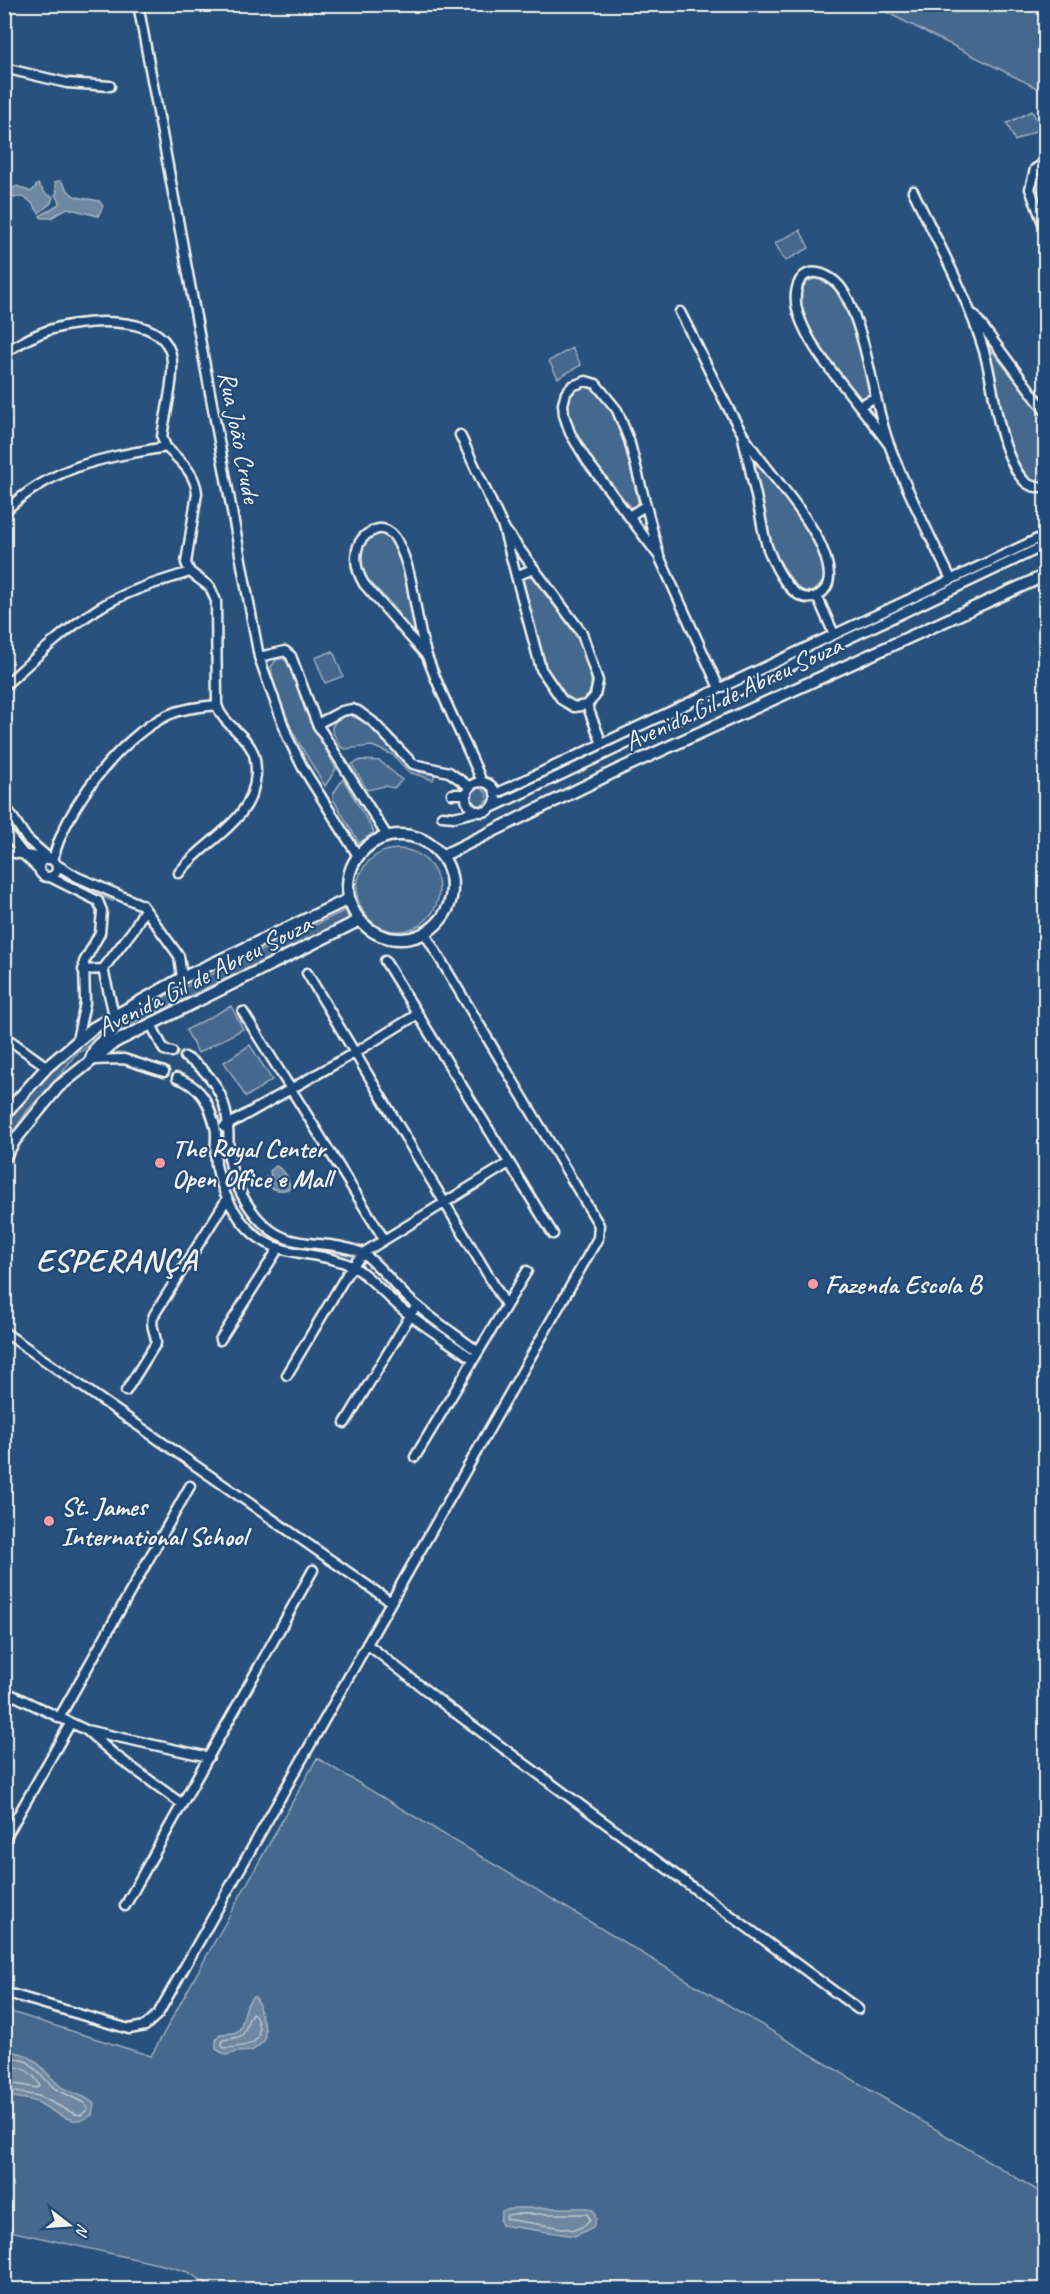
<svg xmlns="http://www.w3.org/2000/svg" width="1050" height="2294" font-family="Caveat,sans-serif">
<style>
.green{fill:#45688e;stroke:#9cacbb;stroke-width:1.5}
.water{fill:#6e88a2;stroke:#a4b2be;stroke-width:1.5}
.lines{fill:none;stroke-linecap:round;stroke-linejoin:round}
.shore{stroke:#bec7cc;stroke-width:1.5}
.minor-casing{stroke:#f4f1e8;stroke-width:13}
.tertiary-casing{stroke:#f4f1e8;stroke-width:15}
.minor{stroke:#1f4a7a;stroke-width:8}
.tertiary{stroke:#1f4a7a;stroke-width:10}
.poi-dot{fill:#ff9aa2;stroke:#1f4a7a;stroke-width:2}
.labels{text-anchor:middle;stroke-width:4.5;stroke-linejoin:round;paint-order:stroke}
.street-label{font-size:26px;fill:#f4f1e8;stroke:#1f4a7a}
.poi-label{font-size:26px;font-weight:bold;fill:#f4f1e8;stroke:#1f4a7a;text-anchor:start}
.district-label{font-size:32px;font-weight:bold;letter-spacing:1.5px;fill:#f4f1e8;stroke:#1f4a7a}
</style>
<rect width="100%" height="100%" fill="#28517e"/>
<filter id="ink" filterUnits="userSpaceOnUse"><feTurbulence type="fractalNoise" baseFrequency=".0167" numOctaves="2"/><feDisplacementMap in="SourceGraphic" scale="12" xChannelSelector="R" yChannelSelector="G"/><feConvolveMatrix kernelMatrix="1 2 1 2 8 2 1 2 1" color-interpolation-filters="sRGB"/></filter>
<g filter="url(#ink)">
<!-- green -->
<path class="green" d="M 872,5 L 1045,5 L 1045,88 L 1041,90 Z
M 1032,111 L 1041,128 L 1015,141 L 1007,123 Z
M 1045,167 L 1045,217 L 1035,181 L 1038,172 Z
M 800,230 L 809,248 L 785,261 L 775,243 Z
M 817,279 L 830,284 L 836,291 L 855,329 L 870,391 L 870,396 L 865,400 L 860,397 C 847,381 832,366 820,350 C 809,334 784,281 817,279 Z
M 572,348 L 581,365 L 558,378 L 549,361 Z
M 990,349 L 1034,404 L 1046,423 L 1045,481 L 1034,482 C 1006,460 996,390 988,355 L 988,350 Z
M 592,386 C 624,410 630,469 639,506 L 635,510 C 626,504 620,493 613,485 C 594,464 553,417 575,388 Z
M 757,465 C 776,479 828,553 824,577 C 822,584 818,588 813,592 L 798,590 L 771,547 L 753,466 Z
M 377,533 L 392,539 L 409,587 L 415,630 C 406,630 400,615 394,607 C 387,598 366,580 362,572 C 354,554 362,541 377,533 Z
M 529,574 C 551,604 582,634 590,671 C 593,685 590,711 570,698 C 559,691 550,676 545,665 C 533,642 528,601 523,576 Z
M 333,651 L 343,676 L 325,683 L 315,658 Z
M 280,659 L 284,659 L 290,666 L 305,711 L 336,769 L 325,786 C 303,750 276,710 271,667 L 276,660 Z
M 349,715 L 363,721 L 373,729 L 408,767 L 421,773 L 435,774 L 433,780 L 409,772 L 393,755 L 372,746 L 345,749 L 341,747 L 332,731 L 332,727 L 337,719 Z
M 361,760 L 380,761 L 402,780 L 394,788 L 385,786 L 367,790 L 352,764 Z
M 343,779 L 374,832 L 359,843 L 333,799 L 333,794 Z
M469 797a9 9 0 1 1 18 0a9 9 0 1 1-18 0Z
M357 890a41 41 0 1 1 82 0a41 41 0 1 1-82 0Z
M 62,875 L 115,897 L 115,899 L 113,901 L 62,879 Z
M 344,911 L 346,911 L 348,918 L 340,924 L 131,1024 L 125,1021 L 124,1016 Z
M 231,1006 L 243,1029 L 198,1053 L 186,1030 Z
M 105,1027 L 110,1027 L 110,1031 L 74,1056 L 63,1072 L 28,1110 L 5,1145 L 5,1126 L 34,1088 L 77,1047 Z
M 250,1045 L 272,1080 L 246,1097 L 224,1062 Z
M 317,1758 L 1045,2195 L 1045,2289 L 215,2289 L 188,2272 L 167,2266 L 5,2230 L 5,2010 L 151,2056 Z"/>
<!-- water -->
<path class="water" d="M 58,181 L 61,181 C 77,204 76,195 99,201 L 103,206 L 98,216 L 67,208 L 51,218 L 42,218 L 40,216 L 59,204 L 60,201 L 55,195 L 57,192 L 55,182 Z
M 38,184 L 46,194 L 53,197 L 51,203 L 39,213 C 32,203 27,194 14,198 L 10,190 L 17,186 L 31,192 Z
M 276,1166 C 284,1170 289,1178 290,1188 C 282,1193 272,1189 264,1185 L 266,1183 L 263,1181 L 266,1177 L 271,1176 L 270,1171 Z
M 252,1997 L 255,1997 C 260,2002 258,2004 260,2011 C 263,2023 267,2028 264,2041 L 252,2051 L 236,2052 L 226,2055 L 216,2049 L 216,2040 L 220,2034 L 234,2033 L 240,2029 L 247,2005 Z
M 15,2052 C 38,2056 44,2073 60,2086 C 71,2094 85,2094 94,2104 L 92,2115 C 72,2130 52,2108 34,2101 C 24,2098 14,2098 5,2095 L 5,2053 Z
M 515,2208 L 589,2208 L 594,2211 L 596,2219 L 593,2227 L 575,2236 L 502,2225 L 500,2221 L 502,2211 Z"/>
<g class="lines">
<!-- shore -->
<path class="shore" d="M 252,2013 L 255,2015 C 268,2044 248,2047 224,2048 L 222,2045 L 223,2040 C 252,2037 241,2031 252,2013 Z
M 4,2058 L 15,2058 L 28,2062 L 54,2088 L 84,2103 L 88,2109 L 81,2115 L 75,2114 L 39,2096 L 4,2090
M 4,2066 C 21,2065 32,2071 40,2085 L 37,2088 L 4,2082
M 515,2214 L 587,2214 L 590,2219 L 584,2226 L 574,2230 L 506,2219 L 507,2215 Z"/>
<defs>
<path id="minor" d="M 138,4 L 259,657 L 288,738 L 303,768 L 358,856
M 4,8 L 6,4
M 4,68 L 67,83 L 110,86
M 1046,162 L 1035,169 L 1030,189 L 1046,231
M 913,191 C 938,243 967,295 984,351 C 995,389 996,435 1016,470 C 1023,482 1031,490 1046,486
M 680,312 C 701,352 719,394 742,433 C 766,474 827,528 829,576 C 829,585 826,590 819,595 C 795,610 775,567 768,549 C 764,538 762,525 760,514 C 754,487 748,460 742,433
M 974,315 L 1046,412
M 4,353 C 18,344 34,335 49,330 C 80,320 157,313 170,351 C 177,370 165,415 162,437 L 166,447
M 859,406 L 876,397
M 460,435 L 503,527 L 541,669 L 562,700 L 574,707 L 587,705 L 595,696 L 598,681 L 582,633 L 503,527
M 890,446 C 876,427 861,408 846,389 C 826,364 808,343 798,313 C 792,295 797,266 822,274 C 837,279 846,293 851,307 C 870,352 873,401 890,447 C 907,492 930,536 951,579
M 4,512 C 54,465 102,458 166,447 C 180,461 195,472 197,493 L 186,563 L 190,572
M 629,516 L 645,506
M 659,556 L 587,461 L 570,433 L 564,415 L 563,404 L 566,393 L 572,386 L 586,381 L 596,384 L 617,410 L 629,440 L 659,556 L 719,688
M 516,576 L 533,569
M 817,596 L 834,634
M 426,655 L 364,584 C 353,566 351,539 375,530 C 384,526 393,533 397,541 C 416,576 414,619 427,656 C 442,699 465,740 482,782
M 259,657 L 285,651 L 291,656 L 317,724 L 387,836
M 4,686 C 34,659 63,631 96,610 C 125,591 158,582 190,572 L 210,587 L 216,601 L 217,705
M 587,705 L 602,744
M 317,724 L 342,711 L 352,709 L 358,711 L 373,722 L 413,764 L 449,772 L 470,787
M466 797a15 15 0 1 1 30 0a15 15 0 1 1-30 0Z
M 452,794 L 467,794
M 495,794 L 1046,535
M 4,804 L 27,839 L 50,859
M 489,809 L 1046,545
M 442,816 L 454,817 L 478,811
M 4,829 L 25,856 L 39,869
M 4,851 L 48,859
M39 868a9 9 0 1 1 18 0a9 9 0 1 1-18 0Z
M 53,860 C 64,810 120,737 168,715 C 184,708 200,707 217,705 C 222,724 245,733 253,752 C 256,759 256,767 256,774 C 253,823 205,839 179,873
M 57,865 L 77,877 L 142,905 L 179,956 L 182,978
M 50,877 L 98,901 L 102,911 L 100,933 L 84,962 L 85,1003 L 77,1040
M 385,961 L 553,1234
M 103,969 L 114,1015
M 83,970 L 103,969 L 133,930 L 145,909
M 307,973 L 506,1305
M 243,1012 L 384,1239
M 151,1024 L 164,1050 L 172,1052
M 4,1036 L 47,1067
M 185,1057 C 211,1071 226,1096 228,1127 C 229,1137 228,1148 229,1158 C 233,1179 243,1200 256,1216 C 289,1255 318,1236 360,1252 C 372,1257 397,1288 409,1299 C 430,1318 455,1334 477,1351
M 92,1060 L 124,1059 L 164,1072
M 177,1078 C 196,1085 206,1096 212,1116 C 214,1122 216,1128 216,1134 C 216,1145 215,1154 216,1165 C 220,1185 228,1203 240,1219 C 272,1262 308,1247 350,1265 C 365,1271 388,1298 402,1309 C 425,1327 449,1342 473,1359
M 224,1127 L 356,1052 L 418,1014
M 4,1332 L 391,1602 L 158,2014 L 145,2026 L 129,2029 L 4,1992
M 220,1340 L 278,1249
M 287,1375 L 347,1274 L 363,1253 L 509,1163
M 126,1391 L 156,1343 C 156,1332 149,1326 154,1315 L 227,1199
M 345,1423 L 413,1311
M 415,1457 L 527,1271
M 391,1602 L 598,1238 L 599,1225 L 424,932
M 367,1644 L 450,1709 L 858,2009
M 4,1691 L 86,1730 L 209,1757
M 59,1718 L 190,1486
M 86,1730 L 115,1755 L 182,1804
M 4,1840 L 70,1724
M 125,1906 L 313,1570"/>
<path id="tertiary" d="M348 887a52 52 0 1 1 104 0a52 52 0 1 1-104 0Z
M 442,856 L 618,770 L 1046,575
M 91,1059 L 96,1047 L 114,1030 L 114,1015
M 4,1115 L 47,1067 L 93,1028 L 182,978 L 349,899
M 4,1158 L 15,1140 L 58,1087 L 115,1042 L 360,920"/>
</defs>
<!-- minor casing -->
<use href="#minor" class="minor-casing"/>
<!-- tertiary casing -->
<use href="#tertiary" class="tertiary-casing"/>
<!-- minor -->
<use href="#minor" class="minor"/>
<!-- tertiary -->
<use href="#tertiary" class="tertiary"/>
</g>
</g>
<!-- markers -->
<g class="poi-dot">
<circle cx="160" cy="1163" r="6"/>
<circle cx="813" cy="1284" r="6"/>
<circle cx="49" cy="1521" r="6"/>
</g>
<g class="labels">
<!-- street labels -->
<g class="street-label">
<text transform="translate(240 437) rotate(79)" y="9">Rua João Crude</text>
<text transform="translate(733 693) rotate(-25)" y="9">Avenida Gil de Abreu Souza</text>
<text transform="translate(204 975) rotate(-27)" y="9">Avenida Gil de Abreu Souza</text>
</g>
<!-- poi labels -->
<g class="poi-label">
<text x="172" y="1157">The Royal Center<tspan x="172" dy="30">Open Office e Mall</tspan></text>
<text x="825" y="1293">Fazenda Escola B</text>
<text x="61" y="1515">St. James<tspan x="61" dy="30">International School</tspan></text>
</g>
<!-- district labels -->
<g class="district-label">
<text x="117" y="1271">ESPERANÇA</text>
</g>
</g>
<!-- margin -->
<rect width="1050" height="2294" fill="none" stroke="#1f4a7a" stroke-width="24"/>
<rect x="12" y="12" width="1026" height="2270" fill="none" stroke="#f4f1e8" stroke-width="2" filter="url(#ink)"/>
<!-- north arrow -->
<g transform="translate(69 2225) rotate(107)" stroke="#1f4a7a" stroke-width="4.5" paint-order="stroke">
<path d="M0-4.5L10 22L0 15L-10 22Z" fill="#f4f1e8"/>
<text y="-9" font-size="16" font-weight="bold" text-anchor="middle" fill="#f4f1e8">N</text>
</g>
</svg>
